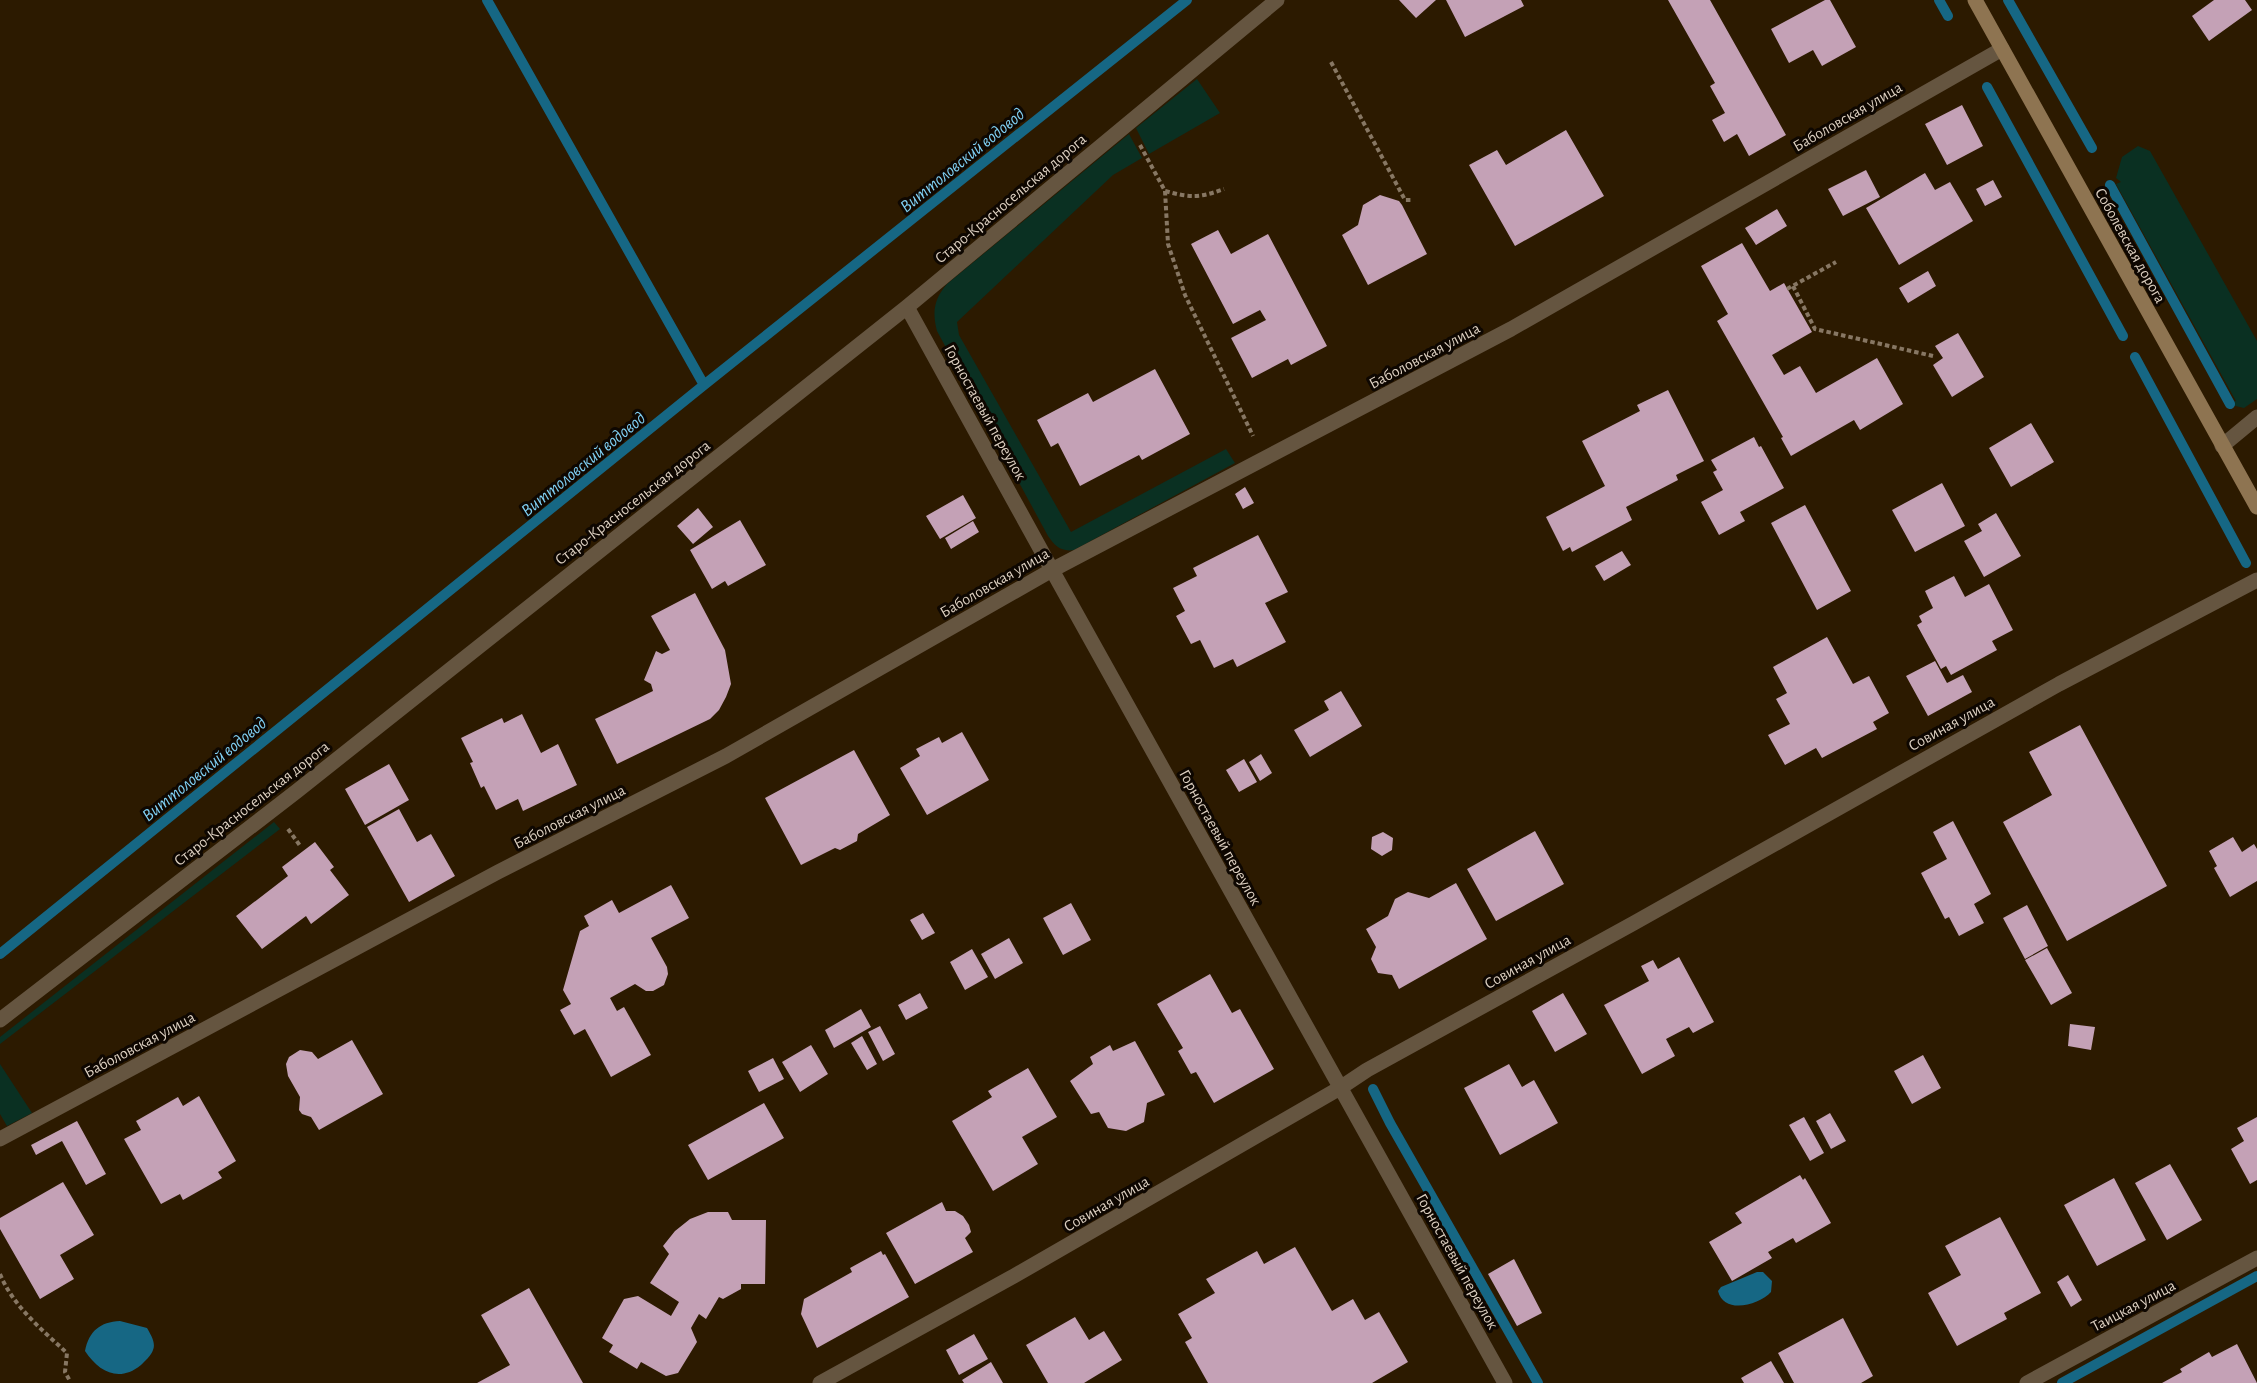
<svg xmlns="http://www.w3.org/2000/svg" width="2257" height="1383" font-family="'Alegreya Sans',sans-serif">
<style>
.green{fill:#0a3022}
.water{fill:#166784}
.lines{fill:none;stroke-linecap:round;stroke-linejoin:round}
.stream{stroke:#166784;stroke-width:10}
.building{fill:#c4a1b6}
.path{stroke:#877763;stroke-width:4;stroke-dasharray:4.5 3;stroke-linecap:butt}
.street{stroke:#655540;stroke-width:15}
.secondary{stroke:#8e7451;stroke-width:15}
.labels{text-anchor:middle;stroke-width:6;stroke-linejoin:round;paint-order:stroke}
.street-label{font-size:16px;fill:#ddd0c1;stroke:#0e0701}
.water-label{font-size:18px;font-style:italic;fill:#81d1f5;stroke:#0e0701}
</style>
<rect width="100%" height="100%" fill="#2c1a00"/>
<!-- green -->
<path class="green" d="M 1197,79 L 1220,113 L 1149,154 L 1136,128 Z
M 1129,134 L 1142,158 L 1113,175 L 957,322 L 959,335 L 1071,532 L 1226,449 L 1235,463 L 1074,550 C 1061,552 1055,546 1048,536 L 937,331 C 932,312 934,299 947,284 Z
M 2138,146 L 2150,151 L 2257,341 L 2257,399 L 2244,408 L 2227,404 L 2236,401 L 2116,184 L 2121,182 L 2116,178 L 2122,157 Z
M 274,822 L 280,829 L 0,1044 L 0,1037 Z
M 0,1064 L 32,1113 L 7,1126 L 0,1114 Z"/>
<!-- water -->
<path class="water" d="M 1757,1272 L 1763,1272 L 1772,1281 L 1771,1292 C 1759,1305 1724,1315 1718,1291 L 1721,1287 Z
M 120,1321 L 147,1328 C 151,1335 156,1343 153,1350 C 151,1356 145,1361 141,1365 C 119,1383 99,1372 85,1351 C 89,1331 100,1322 120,1321 Z"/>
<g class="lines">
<!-- stream -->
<path class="stream" d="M 487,0 L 704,385
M 1939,0 L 1948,16
M 2008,0 L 2092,148
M 1987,87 L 2123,336
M 2110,185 L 2230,404
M 2135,357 L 2246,563
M 0,954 L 704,385 L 1187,0
M 1373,1089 L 1390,1123 L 1538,1383
M 2062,1383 L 2257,1276"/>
</g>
<!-- building -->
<path class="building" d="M 1399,0 L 1436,0 L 1416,18 Z
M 1446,0 L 1521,0 L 1524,6 L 1465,37 Z
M 1668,0 L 1710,0 L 1786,135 L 1749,156 L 1737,134 L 1724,142 L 1712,120 L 1725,113 L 1710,86 L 1715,83 Z
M 1825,0 L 1830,0 L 1856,47 L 1822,66 L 1813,50 L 1789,63 L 1771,29 Z
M 2214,0 L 2245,0 L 2252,10 L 2209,41 L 2192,16 Z
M 1962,105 L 1983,146 L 1947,165 L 1925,124 Z
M 1566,130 L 1604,196 L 1515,246 L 1469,165 L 1497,150 L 1506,165 Z
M 1866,170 L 1880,197 L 1843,216 L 1828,189 Z
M 1925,173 L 1935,190 L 1950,182 L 1973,221 L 1899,265 L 1866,208 Z
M 1993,180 L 2002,197 L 1985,206 L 1976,189 Z
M 1380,195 L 1399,201 L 1402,205 L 1427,254 L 1368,285 L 1342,235 L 1358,225 L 1363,205 Z
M 1777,209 L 1787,226 L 1756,245 L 1745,228 Z
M 1218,230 L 1231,254 L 1268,234 L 1327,346 L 1291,365 L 1288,359 L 1252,378 L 1231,338 L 1266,320 L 1260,310 L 1233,324 L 1191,244 Z
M 1742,243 L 1770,291 L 1784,283 L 1812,332 L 1772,355 L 1784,375 L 1800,366 L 1816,393 L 1877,358 L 1903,404 L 1860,430 L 1854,420 L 1791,456 L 1781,438 L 1783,437 L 1717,321 L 1728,314 L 1701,266 Z
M 1928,271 L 1936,286 L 1908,303 L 1899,288 Z
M 1958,333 L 1984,377 L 1952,397 L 1933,365 L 1943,358 L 1935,346 Z
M 1155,369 L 1190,434 L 1142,460 L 1139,455 L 1080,486 L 1058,443 L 1051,447 L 1037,420 L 1088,393 L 1093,402 Z
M 1668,390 L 1704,461 L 1676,475 L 1678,480 L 1626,507 L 1632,520 L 1572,552 L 1570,547 L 1563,551 L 1546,517 L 1605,486 L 1582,441 L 1640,411 L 1637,405 Z
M 2031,423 L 2054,462 L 2011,487 L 1989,448 Z
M 1754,437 L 1759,447 L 1761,446 L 1784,488 L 1740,512 L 1745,521 L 1719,535 L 1701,502 L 1723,490 L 1713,472 L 1717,470 L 1711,460 Z
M 1942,483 L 1965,526 L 1915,552 L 1892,510 Z
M 1245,487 L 1254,503 L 1243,509 L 1235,494 Z
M 963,495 L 976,518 L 940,539 L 926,516 Z
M 1805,505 L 1851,591 L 1817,610 L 1771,523 Z
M 698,508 L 713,527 L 693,544 L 677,526 Z
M 1996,513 L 2021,556 L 1984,577 L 1964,541 L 1982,531 L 1978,524 Z
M 740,520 L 766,565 L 728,586 L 725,581 L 712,589 L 690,550 Z
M 973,521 L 979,532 L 951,549 L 945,538 Z
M 1258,535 L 1288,592 L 1265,603 L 1286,642 L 1237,667 L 1233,659 L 1214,668 L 1200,640 L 1191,644 L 1176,616 L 1185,611 L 1173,588 L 1197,576 L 1193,568 Z
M 1622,551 L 1631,565 L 1604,581 L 1595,566 Z
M 1954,576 L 1965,597 L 1989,584 L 2013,630 L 1992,641 L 1997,650 L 1951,675 L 1946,666 L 1941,669 L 1917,625 L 1922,622 L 1919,616 L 1933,608 L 1925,591 Z
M 695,593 L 725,650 L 731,684 L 726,697 L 719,710 L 710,719 L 617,764 L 595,719 L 653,691 L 651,684 L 644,680 L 656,651 L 662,654 L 670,650 L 651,616 Z
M 1827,637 L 1853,684 L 1869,676 L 1889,713 L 1873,722 L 1877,729 L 1822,758 L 1816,748 L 1785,765 L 1768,735 L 1790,724 L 1776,699 L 1787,693 L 1773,667 Z
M 1935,661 L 1947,683 L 1963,675 L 1972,692 L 1928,716 L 1906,676 Z
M 1341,691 L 1362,726 L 1310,757 L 1294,730 L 1329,710 L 1324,701 Z
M 522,714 L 541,753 L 558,744 L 577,785 L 523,811 L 518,799 L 496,810 L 484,786 L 481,788 L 470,763 L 473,762 L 461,738 L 502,718 L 504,723 Z
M 2080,725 L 2167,886 L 2067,941 L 2003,822 L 2052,795 L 2029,752 Z
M 962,732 L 989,780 L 927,815 L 900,768 L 920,756 L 916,749 L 939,737 L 942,743 Z
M 854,750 L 890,815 L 858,834 L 857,841 L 840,850 L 835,848 L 801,865 L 765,798 Z
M 1261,754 L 1272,773 L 1260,781 L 1249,762 Z
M 1244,759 L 1257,782 L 1239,792 L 1226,770 Z
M 389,764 L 409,800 L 365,825 L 345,789 Z
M 399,809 L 417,842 L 431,834 L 455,876 L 409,902 L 367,827 Z
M 1953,821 L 1991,894 L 1974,904 L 1984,923 L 1959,936 L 1949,917 L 1945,919 L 1921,873 L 1947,859 L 1933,832 Z
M 1535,831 L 1564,884 L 1496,921 L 1467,869 Z
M 1383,832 L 1393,838 L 1392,850 L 1382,856 L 1371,849 L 1372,837 Z
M 2233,837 L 2242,852 L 2254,844 L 2257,849 L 2257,881 L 2230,897 L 2214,868 L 2217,866 L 2209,851 Z
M 315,842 L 334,867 L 330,870 L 349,895 L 311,924 L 306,916 L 262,949 L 236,916 L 288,876 L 282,867 Z
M 1456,883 L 1487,939 L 1399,989 L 1392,975 L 1378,973 L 1371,959 L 1376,947 L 1366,929 L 1388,916 L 1395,899 L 1408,892 L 1429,898 Z
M 671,885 L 689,918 L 651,938 L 667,967 L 668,974 L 664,985 L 653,991 L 646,991 L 635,984 L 610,998 L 617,1011 L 624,1007 L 651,1055 L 611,1077 L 585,1029 L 574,1035 L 560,1010 L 571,1004 L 563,990 L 580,931 L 589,926 L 584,916 L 612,900 L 619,913 Z
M 1071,903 L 1091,940 L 1063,955 L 1043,918 Z
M 2027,905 L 2048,946 L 2025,959 L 2003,918 Z
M 923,913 L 935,933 L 922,940 L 910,920 Z
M 1009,938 L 1023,963 L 995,979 L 981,954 Z
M 2047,948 L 2072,993 L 2051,1005 L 2025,960 Z
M 972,949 L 988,977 L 965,990 L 950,962 Z
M 1679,957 L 1714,1022 L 1693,1033 L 1689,1027 L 1666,1039 L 1675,1056 L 1642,1074 L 1604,1005 L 1649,981 L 1641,966 L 1653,960 L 1658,969 Z
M 1210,974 L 1232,1013 L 1240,1009 L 1274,1069 L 1214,1103 L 1196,1072 L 1191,1074 L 1178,1051 L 1183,1048 L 1157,1004 Z
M 920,993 L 928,1008 L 906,1020 L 898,1005 Z
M 1563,993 L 1587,1034 L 1555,1052 L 1532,1011 Z
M 861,1009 L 871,1027 L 834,1048 L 825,1030 Z
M 2070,1024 L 2095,1027 L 2091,1050 L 2068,1046 Z
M 880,1026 L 895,1054 L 883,1061 L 868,1032 Z
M 862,1036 L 877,1064 L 867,1070 L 851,1043 Z
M 352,1040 L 383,1094 L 319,1130 L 311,1117 L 302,1114 L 299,1110 L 300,1097 L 288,1076 L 286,1064 L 289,1057 L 300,1050 L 312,1052 L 318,1059 Z
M 1135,1041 L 1165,1095 L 1147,1103 L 1144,1122 L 1126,1131 L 1108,1128 L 1099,1112 L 1091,1114 L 1070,1081 L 1093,1064 L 1090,1057 L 1110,1045 L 1113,1051 Z
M 811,1045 L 828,1074 L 800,1092 L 782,1062 Z
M 1923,1055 L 1941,1088 L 1912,1104 L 1894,1071 Z
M 773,1058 L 784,1079 L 759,1092 L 748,1071 Z
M 1509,1064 L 1522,1087 L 1534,1080 L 1558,1123 L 1500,1155 L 1464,1088 Z
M 1028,1068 L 1057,1117 L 1022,1137 L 1038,1164 L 993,1191 L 952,1121 L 992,1097 L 988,1091 Z
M 199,1096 L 236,1161 L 218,1172 L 222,1178 L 183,1200 L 180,1194 L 161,1204 L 124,1139 L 141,1130 L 136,1121 L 178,1097 L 183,1106 Z
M 764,1103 L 784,1138 L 708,1180 L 688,1145 Z
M 1830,1113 L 1846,1141 L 1831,1149 L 1816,1121 Z
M 1804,1117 L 1824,1153 L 1810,1161 L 1789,1125 Z
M 2257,1117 L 2257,1180 L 2250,1184 L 2231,1149 L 2244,1141 L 2237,1128 Z
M 77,1121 L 106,1174 L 86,1185 L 62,1141 L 36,1155 L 31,1145 Z
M 2170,1164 L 2202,1220 L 2167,1240 L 2135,1183 Z
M 1800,1175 L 1803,1180 L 1805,1178 L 1831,1223 L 1796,1243 L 1793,1238 L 1768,1252 L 1772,1258 L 1732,1281 L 1709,1242 L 1742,1223 L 1735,1213 Z
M 2114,1178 L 2146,1240 L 2097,1266 L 2064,1205 Z
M 63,1182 L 94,1235 L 60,1255 L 74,1279 L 40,1299 L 0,1229 L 0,1218 Z
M 942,1202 L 946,1211 L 955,1211 L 963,1216 L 969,1225 L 971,1232 L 965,1238 L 973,1252 L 915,1284 L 886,1233 Z
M 708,1212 L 728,1212 L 732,1220 L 766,1220 L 765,1284 L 741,1284 L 741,1289 L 723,1299 L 719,1297 L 706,1319 L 699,1314 L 691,1328 L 697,1342 L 678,1373 L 666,1376 L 641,1362 L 637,1369 L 609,1352 L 613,1345 L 602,1338 L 624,1299 L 638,1296 L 671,1316 L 679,1302 L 650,1283 L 669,1254 L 663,1246 L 675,1231 L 690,1219 Z
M 2000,1217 L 2041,1293 L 2004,1313 L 2007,1319 L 1957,1346 L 1928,1293 L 1961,1275 L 1945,1246 Z
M 1295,1247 L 1332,1311 L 1353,1299 L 1365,1320 L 1379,1312 L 1408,1362 L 1372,1383 L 1208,1383 L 1185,1342 L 1192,1338 L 1178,1314 L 1215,1293 L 1206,1279 L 1257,1251 L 1264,1264 Z
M 881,1251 L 883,1255 L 885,1254 L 909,1297 L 817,1348 L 801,1314 L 804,1299 L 852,1272 L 850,1268 Z
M 1514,1259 L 1542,1313 L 1517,1326 L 1488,1274 Z
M 2068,1275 L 2082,1300 L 2071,1307 L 2057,1282 Z
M 529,1288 L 583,1383 L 477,1383 L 510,1365 L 481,1315 Z
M 1075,1317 L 1089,1340 L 1104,1331 L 1122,1360 L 1084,1383 L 1048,1383 L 1026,1345 Z
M 1843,1318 L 1873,1376 L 1861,1383 L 1794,1383 L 1778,1353 Z
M 974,1334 L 988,1359 L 959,1375 L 946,1350 Z
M 2237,1344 L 2257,1383 L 2162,1383 L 2182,1372 L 2180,1369 L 2209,1352 L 2212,1357 Z
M 1771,1361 L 1784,1383 L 1744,1383 L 1741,1378 Z
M 991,1362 L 1003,1383 L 964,1383 L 962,1380 Z"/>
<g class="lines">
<!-- path -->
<path class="path" d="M 1331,62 L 1405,200 L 1412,200
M 1140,145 L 1165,191 C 1191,198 1199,198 1224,189
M 1165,191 L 1168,244 L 1185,295 L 1253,436
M 1793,286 L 1815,329 L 1933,356
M 1787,289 L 1836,262
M 288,829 L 301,847
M 0,1274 C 13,1306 42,1330 67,1353 L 65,1372 L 70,1381"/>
<!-- street -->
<path class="street" d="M 907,307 L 1052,570 L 1505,1383
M 2222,446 L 2257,417
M 0,1020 L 297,791 L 907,307 L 1277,0
M 0,1139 L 498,872 L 726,756 L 1052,570 L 1511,329 L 2002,49
M 820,1383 L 1014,1276 L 1340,1088 L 1367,1070 L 1634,923 L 2059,684 L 2257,580
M 2027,1383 L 2257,1258"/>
<!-- secondary -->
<path class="secondary" d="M 1975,0 L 2257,507"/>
</g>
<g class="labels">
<!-- street labels -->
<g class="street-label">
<text transform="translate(1847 116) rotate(-30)" y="6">Баболовская улица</text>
<text transform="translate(1010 198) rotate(-40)" y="6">Старо-Красносельская дорога</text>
<text transform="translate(2131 245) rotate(61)" y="6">Соболевская дорога</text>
<text transform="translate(1424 355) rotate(-28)" y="6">Баболовская улица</text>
<text transform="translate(986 412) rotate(61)" y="6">Горностаевый переулок</text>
<text transform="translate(632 502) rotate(-38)" y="6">Старо-Красносельская дорога</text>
<text transform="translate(994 582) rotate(-30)" y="6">Баболовская улица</text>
<text transform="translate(1951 723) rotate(-29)" y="6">Совиная улица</text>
<text transform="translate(251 803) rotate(-38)" y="6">Старо-Красносельская дорога</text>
<text transform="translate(569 816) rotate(-27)" y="6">Баболовская улица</text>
<text transform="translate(1221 837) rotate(61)" y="6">Горностаевый переулок</text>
<text transform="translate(1527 961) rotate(-29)" y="6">Совиная улица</text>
<text transform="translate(139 1044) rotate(-28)" y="6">Баболовская улица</text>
<text transform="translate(1106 1203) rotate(-30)" y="6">Совиная улица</text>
<text transform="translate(1458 1261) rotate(61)" y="6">Горностаевый переулок</text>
<text transform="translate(2133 1305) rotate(-28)" y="6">Таицкая улица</text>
</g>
<!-- water labels -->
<g class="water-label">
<text transform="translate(962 160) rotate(-39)" y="6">Виттоловский водовод</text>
<text transform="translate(583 464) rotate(-39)" y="6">Виттоловский водовод</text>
<text transform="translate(204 769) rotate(-39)" y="6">Виттоловский водовод</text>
</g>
</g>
</svg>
